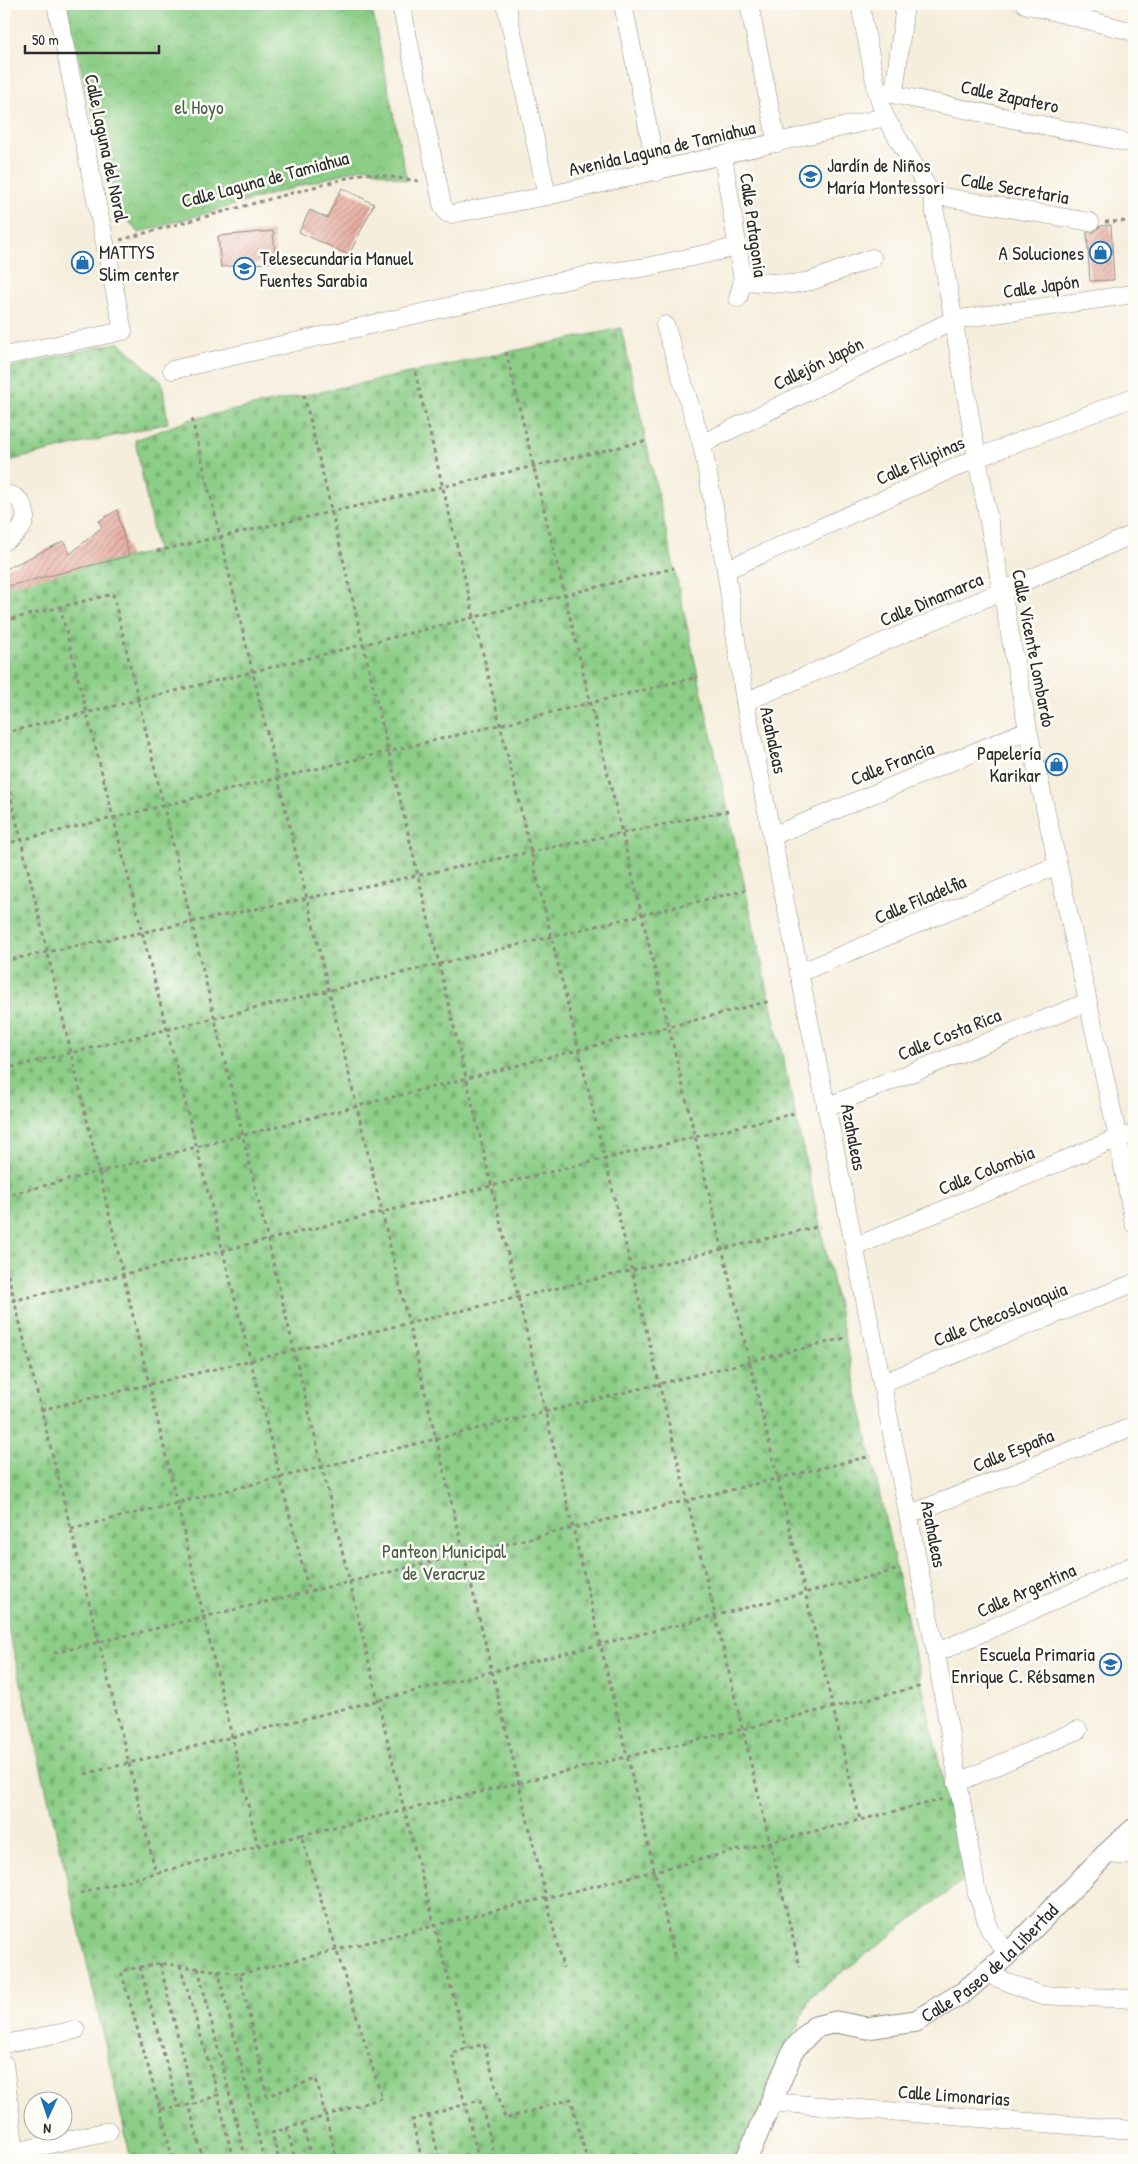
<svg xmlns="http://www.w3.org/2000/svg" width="1138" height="2164" font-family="'Patrick Hand',sans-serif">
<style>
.cemetery{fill:url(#cemetery-stones);stroke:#5c7c59}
.park{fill:url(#park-crowns);stroke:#5c7c59}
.building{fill:url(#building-hatch)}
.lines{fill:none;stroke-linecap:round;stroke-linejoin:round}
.minor-casing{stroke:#908c84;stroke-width:19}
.tertiary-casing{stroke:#908c84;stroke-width:23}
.path{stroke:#908c84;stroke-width:3;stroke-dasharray:4 4;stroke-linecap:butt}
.minor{stroke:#fff;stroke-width:18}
.tertiary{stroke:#fff;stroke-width:21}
.labels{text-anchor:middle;stroke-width:5;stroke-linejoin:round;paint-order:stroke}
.street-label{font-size:19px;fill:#2b2b2b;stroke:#fdfcf7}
.park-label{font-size:19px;fill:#485c47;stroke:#fdfcf7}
.poi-label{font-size:19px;fill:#2b2b2b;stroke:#fdfcf7;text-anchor:start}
</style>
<defs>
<pattern id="cemetery-stones" width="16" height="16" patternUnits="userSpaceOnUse" patternTransform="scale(1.25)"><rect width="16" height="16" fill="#8cce87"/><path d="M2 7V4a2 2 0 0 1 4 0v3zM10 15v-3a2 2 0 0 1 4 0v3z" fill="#79b175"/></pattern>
<pattern id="park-crowns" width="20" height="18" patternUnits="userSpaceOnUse" patternTransform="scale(1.25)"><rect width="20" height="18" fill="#8cce87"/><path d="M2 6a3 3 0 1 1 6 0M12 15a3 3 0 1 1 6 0" fill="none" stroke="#79b175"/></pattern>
<pattern id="building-hatch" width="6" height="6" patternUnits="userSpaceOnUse" patternTransform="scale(1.25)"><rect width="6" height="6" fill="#e8aea3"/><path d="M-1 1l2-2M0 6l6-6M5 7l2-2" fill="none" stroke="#bc8e85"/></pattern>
</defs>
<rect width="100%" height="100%" fill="#fdfcf7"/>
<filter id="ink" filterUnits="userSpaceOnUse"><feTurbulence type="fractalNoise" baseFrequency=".02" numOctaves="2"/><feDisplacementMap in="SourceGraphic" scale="10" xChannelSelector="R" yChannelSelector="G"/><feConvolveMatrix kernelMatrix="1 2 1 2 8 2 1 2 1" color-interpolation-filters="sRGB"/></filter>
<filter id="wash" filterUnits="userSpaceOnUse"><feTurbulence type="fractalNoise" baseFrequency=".0096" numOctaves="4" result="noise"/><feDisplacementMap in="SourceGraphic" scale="20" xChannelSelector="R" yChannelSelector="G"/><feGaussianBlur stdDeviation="1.12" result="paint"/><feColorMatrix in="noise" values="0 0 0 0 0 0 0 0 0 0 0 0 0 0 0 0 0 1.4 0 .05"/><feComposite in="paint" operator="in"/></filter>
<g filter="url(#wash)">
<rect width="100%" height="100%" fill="#f6eedc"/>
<!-- cemetery -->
<path class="cemetery" d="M 621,328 L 965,1879 L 811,1996 L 738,2160 L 131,2160 L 85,1954 L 4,1611 L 4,583 L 157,551 L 135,440 L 192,419 Z
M 119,342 L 162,382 L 168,423 L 4,462 L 4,369 Z"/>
<!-- park -->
<path class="park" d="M 65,4 L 371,4 L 407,181 L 365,167 L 138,233 L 115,203 Z"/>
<g id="blocks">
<!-- building -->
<path class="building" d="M 342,188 L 374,204 L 349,255 L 299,232 L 310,210 L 327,218 Z
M 1111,225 L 1114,280 L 1090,281 L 1087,232 L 1094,232 L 1100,226 Z
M 273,231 L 276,262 L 221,267 L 218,236 Z
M 117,510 L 129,556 L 4,587 L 4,570 L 64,541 L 70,554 L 102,527 L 99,521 Z"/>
</g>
</g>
<g filter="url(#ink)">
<use href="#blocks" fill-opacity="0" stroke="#908c84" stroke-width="1"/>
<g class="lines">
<defs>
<path id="minor" d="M 401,4 L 442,204 L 447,213 L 451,214 L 547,196 L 885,117
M 506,4 L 547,196
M 623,4 L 657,172
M 749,4 L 777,143
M 860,4 L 877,91 L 885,117 L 932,195 L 977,458 L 1028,730 L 1118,1138 L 1134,1224
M 1025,4 L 1134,32
M 877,91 L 1134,144
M 894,94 L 905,4
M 723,156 L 743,281 L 738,298
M 932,195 L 1090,222
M 743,281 L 792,284 L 811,281 L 872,258
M 665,325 L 702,444 L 726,570 L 745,702 L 936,1653 L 977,1893 L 990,1930 L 1008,1954
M 4,356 L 123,331 L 56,4
M 172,370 L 584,276 L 647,267 L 737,247
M 702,444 L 953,320 L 1134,294
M 4,495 C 22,493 32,516 20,529 C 16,534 9,539 4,541
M 726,570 L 977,458 L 1134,397
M 745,702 L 1134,534
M 772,836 L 1028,730
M 799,973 L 1058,865
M 826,1107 L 1088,1002
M 854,1247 L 1118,1138 L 1134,1134
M 882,1383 L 1134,1283
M 908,1515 L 1134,1426
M 936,1653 L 1134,1565
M 957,1783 L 1078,1730
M 1106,1854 L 1134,1856
M 986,1973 L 1039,1995 L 1134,1999
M 4,2044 L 76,2030
M 4,2064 L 16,2160
M 770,2102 L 1134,2130
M 15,2152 L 109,2131"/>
<g id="tertiary">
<path id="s1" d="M 746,2160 L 794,2049 L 815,2027 L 836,2022 L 867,2028 L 916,2021 L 964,1992 L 1008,1954 L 1106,1854 L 1134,1829"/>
</g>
</defs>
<!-- minor casing -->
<use href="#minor" class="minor-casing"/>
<!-- tertiary casing -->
<use href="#tertiary" class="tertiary-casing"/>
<!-- path -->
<path class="path" d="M 1105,222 L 1134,221
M 120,240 L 365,173 L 419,181
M 506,352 L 860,1820
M 415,372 L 800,1967
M 304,395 L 675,1958
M 192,419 L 563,1968
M 157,551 L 646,441
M 60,607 L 309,1592
M 4,621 L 113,594 L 403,1805 L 467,2049
M 4,733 L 674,568
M 4,768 L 258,1847
M 4,844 L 698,677
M 4,961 L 728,811
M 4,1069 L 745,890
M 4,1196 L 770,1001
M 4,1259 L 156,1873
M 4,1303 L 795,1113
M 41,1410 L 820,1226
M 71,1529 L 845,1338
M 54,1653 L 871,1456
M 85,1774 L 896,1570
M 301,1835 L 922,1686
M 80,1893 L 301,1835 L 382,2098 L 272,2133 L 279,2160
M 160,1963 L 194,2104 L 218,2095 L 233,2160
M 180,1965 L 218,2095
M 140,1967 L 178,2107
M 198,1968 L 246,2160
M 218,1970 L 264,2160
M 240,1974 L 944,1799
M 160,2108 L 173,2160
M 428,2115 L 440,2160
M 302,2123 L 312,2160
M 287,2128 L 295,2160
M 203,2160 L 189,2105 L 160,2109 L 121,1971 L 160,1963 L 240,1974 L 267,2096 L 316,2079 L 337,2160
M 422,2160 L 412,2120 L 480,2100 L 496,2160
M 479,2160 L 452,2053 L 484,2044 L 505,2119 L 571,2099 L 587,2160"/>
<!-- minor -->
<use href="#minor" class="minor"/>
<!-- tertiary -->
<use href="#tertiary" class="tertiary"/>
</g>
</g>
<!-- icons -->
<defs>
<symbol id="school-ring" viewBox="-11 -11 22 22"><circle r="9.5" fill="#fdfcf7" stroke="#1f6fb2" stroke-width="1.5"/><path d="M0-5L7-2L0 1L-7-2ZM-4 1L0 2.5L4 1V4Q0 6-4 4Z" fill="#1f6fb2"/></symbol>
<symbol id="shop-ring" viewBox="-11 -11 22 22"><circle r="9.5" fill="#fdfcf7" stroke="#1f6fb2" stroke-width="1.5"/><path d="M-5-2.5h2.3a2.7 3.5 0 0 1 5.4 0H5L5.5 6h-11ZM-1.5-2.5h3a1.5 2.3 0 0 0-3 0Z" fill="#1f6fb2"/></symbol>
</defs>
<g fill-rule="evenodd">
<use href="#school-ring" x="798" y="164" width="25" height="25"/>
<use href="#shop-ring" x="1088" y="240" width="25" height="25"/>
<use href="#shop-ring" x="70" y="250" width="25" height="25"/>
<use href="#school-ring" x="232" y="256" width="25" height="25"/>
<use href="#shop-ring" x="1044" y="752" width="25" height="25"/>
<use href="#school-ring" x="1098" y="1652" width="25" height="25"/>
</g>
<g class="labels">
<!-- street labels -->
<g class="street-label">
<text transform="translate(1010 96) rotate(12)" y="7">Calle Zapatero</text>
<text transform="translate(107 148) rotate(78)" y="7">Calle Laguna del Noral</text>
<text transform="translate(662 148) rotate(-13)" y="7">Avenida Laguna de Tamiahua</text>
<text transform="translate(265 179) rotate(-15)" y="7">Calle Laguna de Tamiahua</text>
<text transform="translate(1015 188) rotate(10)" y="7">Calle Secretaria</text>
<text transform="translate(754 225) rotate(82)" y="7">Calle Patagonia</text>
<text transform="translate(1041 286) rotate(-8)" y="7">Calle Japón</text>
<text transform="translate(818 363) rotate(-26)" y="7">Callejón Japón</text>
<text transform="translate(920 460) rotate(-24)" y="7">Calle Filipinas</text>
<text transform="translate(931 599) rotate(-23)" y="7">Calle Dinamarca</text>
<text transform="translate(1034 648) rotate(79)" y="7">Calle Vicente Lombardo</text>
<text transform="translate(774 740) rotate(78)" y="7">Azahaleas</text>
<text transform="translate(892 763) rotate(-22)" y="7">Calle Francia</text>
<text transform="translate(920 899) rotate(-23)" y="7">Calle Filadelfia</text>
<text transform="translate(949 1034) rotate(-22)" y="7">Calle Costa Rica</text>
<text transform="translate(854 1137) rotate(79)" y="7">Azahaleas</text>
<text transform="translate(986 1170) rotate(-22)" y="7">Calle Colombia</text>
<text transform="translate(1000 1314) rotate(-22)" y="7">Calle Checoslovaquia</text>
<text transform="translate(1013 1450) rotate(-22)" y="7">Calle España</text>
<text transform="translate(934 1534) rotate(79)" y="7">Azahaleas</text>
<text transform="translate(1026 1590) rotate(-24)" y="7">Calle Argentina</text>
<text dy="7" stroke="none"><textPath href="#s1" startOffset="348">Calle Paseo de la Libertad</textPath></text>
<text transform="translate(954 2095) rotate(4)" y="7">Calle Limonarias</text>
</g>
<!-- park labels -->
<g class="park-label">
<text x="199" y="114">el Hoyo</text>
<text x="444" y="1558">Panteon Municipal<tspan x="444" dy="22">de Veracruz</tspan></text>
</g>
<!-- poi labels -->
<g class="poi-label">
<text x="827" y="172">Jardín de Niños<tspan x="827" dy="22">María Montessori</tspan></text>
<text x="99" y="259">MATTYS<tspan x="99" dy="22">Slim center</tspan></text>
<text x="1084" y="260" text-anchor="end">A Soluciones</text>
<text x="260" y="265">Telesecundaria Manuel<tspan x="260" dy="22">Fuentes Sarabia</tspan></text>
<text x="1041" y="760" text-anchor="end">Papelería<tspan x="1041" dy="22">Karikar</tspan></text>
<text x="1095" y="1661" text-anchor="end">Escuela Primaria<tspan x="1095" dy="22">Enrique C. Rébsamen</tspan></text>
</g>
</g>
<!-- margin -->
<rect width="1138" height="2164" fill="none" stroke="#fdfcf7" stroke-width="20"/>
<!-- north arrow -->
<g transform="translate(48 2116) rotate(183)"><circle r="24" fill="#fdfcf7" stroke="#a9a8a5"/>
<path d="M0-4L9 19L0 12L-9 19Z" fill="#1f6fb2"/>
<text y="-8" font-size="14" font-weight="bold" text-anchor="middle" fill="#2b2b2b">N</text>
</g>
<!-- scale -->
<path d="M25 45v8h134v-8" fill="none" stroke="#2b2b2b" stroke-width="2.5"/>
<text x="32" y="45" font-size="15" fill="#2b2b2b" stroke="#fdfcf7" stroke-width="4" paint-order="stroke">50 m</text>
</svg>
